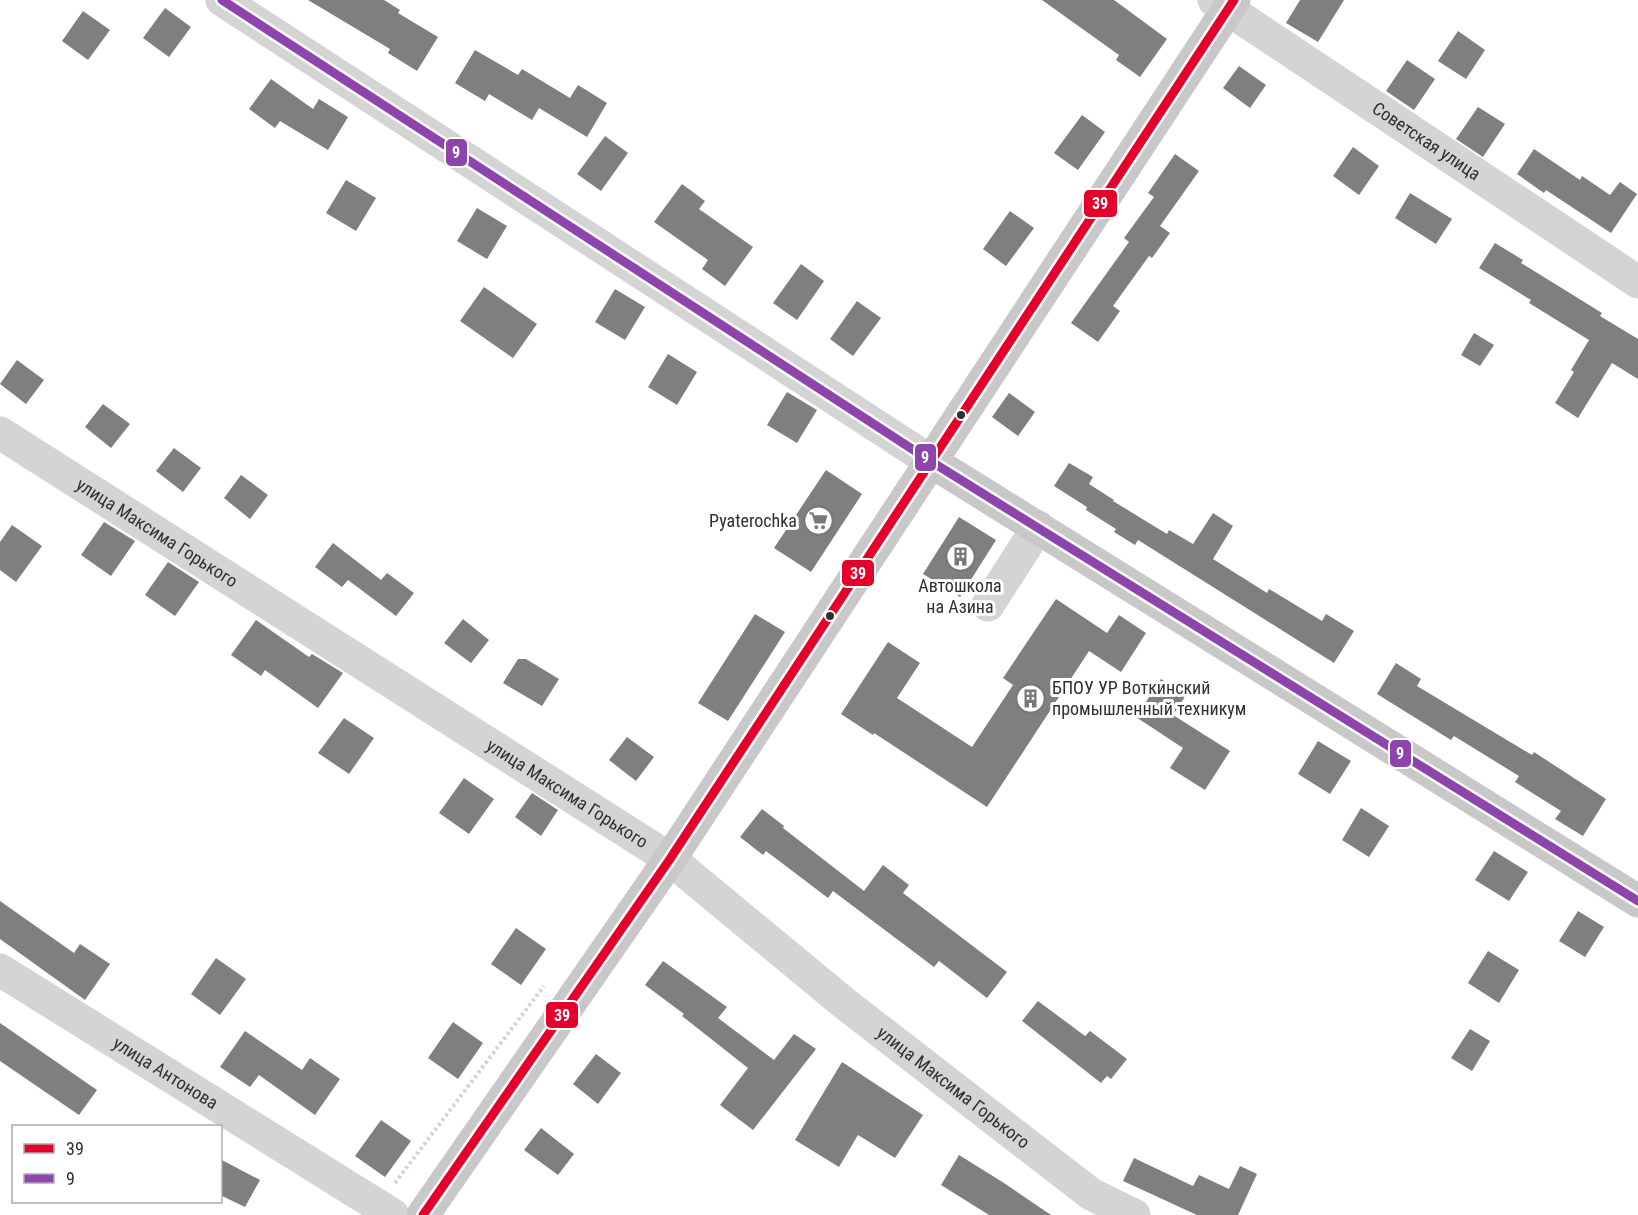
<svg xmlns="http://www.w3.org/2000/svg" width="1638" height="1215" font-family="'Roboto Condensed',sans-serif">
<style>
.building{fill:#7f7f7f}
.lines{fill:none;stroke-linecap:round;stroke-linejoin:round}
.path{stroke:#d4d4d4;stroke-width:4;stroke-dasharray:3 3;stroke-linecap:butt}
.minor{stroke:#d4d4d4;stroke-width:33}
.major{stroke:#c8c8c8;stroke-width:33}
.bus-1-casing{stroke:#fff;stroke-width:14}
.bus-2-casing{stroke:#fff;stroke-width:14}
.bus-1{stroke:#e4002b;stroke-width:9}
.bus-2{stroke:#8e44ad;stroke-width:9}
.bus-dot{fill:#303030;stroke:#fff;stroke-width:2}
.labels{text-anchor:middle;stroke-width:6;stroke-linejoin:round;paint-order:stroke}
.street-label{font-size:18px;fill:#303030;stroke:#fff}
.poi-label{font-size:18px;fill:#303030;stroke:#fff;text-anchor:end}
.line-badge{stroke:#fff;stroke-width:2}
.badge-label{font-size:16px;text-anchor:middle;font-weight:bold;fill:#fff}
</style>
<rect width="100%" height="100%" fill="#fff"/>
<!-- building -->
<path class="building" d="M 308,0 L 384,0 L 400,10 L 398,13 L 438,37 L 417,71 L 388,53 L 390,49 Z
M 1042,0 L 1114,0 L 1167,39 L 1140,77 L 1116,60 L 1119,55 Z
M 1300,0 L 1344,0 L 1318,42 L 1286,23 Z
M 165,8 L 191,27 L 169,57 L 143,38 Z
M 83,11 L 110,30 L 88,60 L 62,41 Z
M 1458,31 L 1485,50 L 1466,79 L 1438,61 Z
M 475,50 L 518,75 L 522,69 L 570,98 L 578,85 L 607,103 L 587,137 L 539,108 L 532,120 L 489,94 L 485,101 L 455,83 Z
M 1407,60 L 1435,79 L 1414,110 L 1386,91 Z
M 1239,66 L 1266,85 L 1250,108 L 1223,88 Z
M 271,79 L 313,109 L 319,99 L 348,117 L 328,150 L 280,121 L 275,128 L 249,109 Z
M 1478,107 L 1505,124 L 1483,157 L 1456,139 Z
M 1082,115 L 1105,132 L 1078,170 L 1054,153 Z
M 605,136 L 628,153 L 601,191 L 577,174 Z
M 1353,147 L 1379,166 L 1359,195 L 1333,176 Z
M 1534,149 L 1580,180 L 1582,176 L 1610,195 L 1620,182 L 1637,194 L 1611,233 L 1546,190 L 1544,193 L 1517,174 Z
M 1175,154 L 1199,171 L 1160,226 L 1170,233 L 1152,258 L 1149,256 L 1113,306 L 1120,311 L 1098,342 L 1071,323 L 1129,242 L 1124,238 L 1154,197 L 1148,193 Z
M 346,180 L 376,198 L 356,231 L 326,213 Z
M 682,184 L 705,201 L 699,209 L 753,247 L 725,286 L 702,269 L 708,260 L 654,222 Z
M 1410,193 L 1452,219 L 1436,244 L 1395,218 Z
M 477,208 L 507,226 L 487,259 L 457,241 Z
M 1010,211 L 1034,228 L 1006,266 L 983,249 Z
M 1495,243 L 1523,260 L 1521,263 L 1602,313 L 1600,316 L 1638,339 L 1638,379 L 1612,363 L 1578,418 L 1555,403 L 1574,372 L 1571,370 L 1589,340 L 1529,303 L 1531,300 L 1479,268 Z
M 801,264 L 824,281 L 797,320 L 773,303 Z
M 484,287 L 537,324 L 513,358 L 460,321 Z
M 615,289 L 645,307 L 625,340 L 595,322 Z
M 857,301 L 881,318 L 853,356 L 830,339 Z
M 1474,333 L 1494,345 L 1480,366 L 1461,355 Z
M 668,354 L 697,372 L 677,405 L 648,387 Z
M 17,360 L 44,380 L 26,404 L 0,384 Z
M 787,392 L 817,410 L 797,443 L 767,425 Z
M 1009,393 L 1035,412 L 1018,436 L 992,417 Z
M 103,404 L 130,424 L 111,448 L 85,427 Z
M 174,448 L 201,468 L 183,492 L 156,471 Z
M 1069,463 L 1093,477 L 1089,484 L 1114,500 L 1113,501 L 1167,534 L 1169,530 L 1193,544 L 1213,513 L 1233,526 L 1213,559 L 1267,593 L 1269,589 L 1322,621 L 1326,614 L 1354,631 L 1334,663 L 1138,540 L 1135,545 L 1114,532 L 1116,529 L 1086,510 L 1087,507 L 1054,486 Z
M 826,470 L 862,494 L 811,572 L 774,548 Z
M 241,475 L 268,495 L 250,519 L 224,498 Z
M 959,517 L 996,540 L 960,597 L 923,574 Z
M 104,522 L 135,541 L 111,576 L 81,555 Z
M 12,525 L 42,546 L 16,582 L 0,570 L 0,542 Z
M 333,543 L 381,580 L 387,573 L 414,593 L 396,616 L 348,580 L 342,587 L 315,567 Z
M 168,562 L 199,582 L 175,616 L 145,595 Z
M 1056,599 L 1107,633 L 1119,615 L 1146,633 L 1121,672 L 1089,651 L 987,807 L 874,733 L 873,735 L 841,714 L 888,642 L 920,663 L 897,698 L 972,747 L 1013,685 L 1003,678 Z
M 755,614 L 785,632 L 728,721 L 698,703 Z
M 463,619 L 489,640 L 471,663 L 444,643 Z
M 256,620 L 309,657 L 312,654 L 343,673 L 318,708 L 265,670 L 261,676 L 231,655 Z
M 518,659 L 526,659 L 559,679 L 542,706 L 503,683 Z
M 1396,663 L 1421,679 L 1417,686 L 1532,755 L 1534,752 L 1606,799 L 1583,836 L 1555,819 L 1561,811 L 1515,782 L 1519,776 L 1454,736 L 1451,740 L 1377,694 Z
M 1161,679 L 1186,695 L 1173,715 L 1230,751 L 1205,790 L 1170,768 L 1183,748 L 1136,717 Z
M 344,718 L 374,738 L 349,774 L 318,753 Z
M 627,737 L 654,757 L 636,781 L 609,760 Z
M 1318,741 L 1351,761 L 1330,794 L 1298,774 Z
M 464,778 L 494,799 L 469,834 L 439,813 Z
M 532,793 L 558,810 L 541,836 L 515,817 Z
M 1361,808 L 1389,826 L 1369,857 L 1342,840 Z
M 762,809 L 784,826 L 783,828 L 864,891 L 883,865 L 909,885 L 903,893 L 1007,972 L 987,998 L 939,961 L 934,967 L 833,891 L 828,898 L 766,851 L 763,855 L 740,837 Z
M 1494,851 L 1528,872 L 1509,901 L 1475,880 Z
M 0,901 L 74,953 L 80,944 L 110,964 L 85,1000 L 0,939 Z
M 1578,911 L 1604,927 L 1585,957 L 1559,941 Z
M 516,928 L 546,949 L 521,985 L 491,964 Z
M 1488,951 L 1519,970 L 1499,1003 L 1468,983 Z
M 216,958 L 246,979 L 220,1015 L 191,994 Z
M 663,961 L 727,1007 L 718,1018 L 774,1060 L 794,1034 L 816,1049 L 753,1130 L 720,1105 L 748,1068 L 682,1016 L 684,1014 L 645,985 Z
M 1038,1001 L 1085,1036 L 1090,1031 L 1127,1059 L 1111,1079 L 1107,1076 L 1101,1083 L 1022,1021 Z
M 453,1022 L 483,1043 L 458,1079 L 428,1058 Z
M 0,1023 L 97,1090 L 79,1115 L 0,1061 Z
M 1470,1029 L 1490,1041 L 1472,1071 L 1451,1058 Z
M 245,1031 L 302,1070 L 310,1058 L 340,1079 L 315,1115 L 259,1075 L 250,1087 L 220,1067 Z
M 596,1054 L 621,1073 L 598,1104 L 573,1084 Z
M 842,1062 L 923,1115 L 895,1158 L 858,1135 L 839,1167 L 795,1140 Z
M 381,1120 L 411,1141 L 385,1177 L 355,1156 Z
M 541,1128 L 574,1154 L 558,1175 L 524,1150 Z
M 959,1155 L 1004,1183 L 1051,1215 L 989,1215 L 941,1185 Z
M 1134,1158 L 1193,1186 L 1199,1175 L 1229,1189 L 1240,1166 L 1257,1174 L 1238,1215 L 1197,1215 L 1123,1181 Z
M 220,1159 L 260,1180 L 245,1207 L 220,1195 Z"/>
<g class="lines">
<!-- path -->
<path class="path" d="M 395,1183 L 544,986"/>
<!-- minor -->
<g class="minor">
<path d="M 222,0 L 932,462"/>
<path id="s1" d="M 1214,0 L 1638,282"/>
<path id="s2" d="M 0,433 L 670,859 L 844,1003 L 1091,1194 L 1134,1215"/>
<path d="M 988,605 L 1038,527"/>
<path id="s3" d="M 0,970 L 393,1215"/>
</g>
<!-- major -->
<path class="major" d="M 932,462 L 1638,901
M 423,1215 L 670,859 L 1234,0"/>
<defs>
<path id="bus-1" d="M 423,1215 L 670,859 L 1234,0"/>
<path id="bus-2" d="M 222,0 L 932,462 L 1638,901"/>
</defs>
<!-- bus-1 casing -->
<use href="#bus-1" class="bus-1-casing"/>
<!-- bus-2 casing -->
<use href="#bus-2" class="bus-2-casing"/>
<!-- bus-1 -->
<use href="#bus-1" class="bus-1"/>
<!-- bus-2 -->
<use href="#bus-2" class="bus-2"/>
</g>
<!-- icons -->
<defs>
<symbol id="supermarket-ring" viewBox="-11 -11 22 22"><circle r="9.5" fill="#fff" stroke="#787878" stroke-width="1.5"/><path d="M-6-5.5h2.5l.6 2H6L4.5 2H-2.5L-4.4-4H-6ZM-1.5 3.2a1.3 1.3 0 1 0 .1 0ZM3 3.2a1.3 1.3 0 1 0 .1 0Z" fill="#787878"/></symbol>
<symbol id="building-ring" viewBox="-11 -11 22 22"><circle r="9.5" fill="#fff" stroke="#787878" stroke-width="1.5"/><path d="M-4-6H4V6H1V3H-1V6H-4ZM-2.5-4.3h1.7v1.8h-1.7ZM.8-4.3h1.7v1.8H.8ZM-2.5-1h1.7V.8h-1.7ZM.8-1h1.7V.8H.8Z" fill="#787878"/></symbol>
</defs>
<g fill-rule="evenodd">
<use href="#supermarket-ring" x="802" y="504" width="33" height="33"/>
<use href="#building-ring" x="944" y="540" width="33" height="33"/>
<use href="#building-ring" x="1014" y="682" width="33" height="33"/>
</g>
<!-- markers -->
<g class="bus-dot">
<circle cx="961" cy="415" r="5"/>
<circle cx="830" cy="616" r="5"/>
</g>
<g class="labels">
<!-- street labels -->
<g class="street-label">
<text dy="6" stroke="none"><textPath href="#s1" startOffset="255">Советская улица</textPath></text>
<text dy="6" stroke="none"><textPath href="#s2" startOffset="186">улица Максима Горького</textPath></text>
<text dy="6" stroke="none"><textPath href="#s2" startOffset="672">улица Максима Горького</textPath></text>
<text dy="6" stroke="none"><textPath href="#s3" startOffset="195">улица Антонова</textPath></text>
<text dy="6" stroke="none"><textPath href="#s2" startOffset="1158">улица Максима Горького</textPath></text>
</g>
<!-- poi labels -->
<g class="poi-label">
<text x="797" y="527">Pyaterochka</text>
<text x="960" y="592" text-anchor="middle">Автошкола<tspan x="960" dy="21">на Азина</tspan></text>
<text x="1052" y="694" text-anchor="start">БПОУ УР Воткинский<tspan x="1052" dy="21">промышленный техникум</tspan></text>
</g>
</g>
<g class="line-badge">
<rect x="445" y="138" width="23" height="29" rx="6" fill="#8e44ad"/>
<rect x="1083" y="189" width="35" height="29" rx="6" fill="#e4002b"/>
<rect x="914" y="443" width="23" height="29" rx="6" fill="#8e44ad"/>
<rect x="841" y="559" width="34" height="28" rx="6" fill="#e4002b"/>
<rect x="1389" y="739" width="23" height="29" rx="6" fill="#8e44ad"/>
<rect x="545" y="1001" width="34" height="28" rx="6" fill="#e4002b"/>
</g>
<g class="badge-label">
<text x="456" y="158">9</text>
<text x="1100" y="209">39</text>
<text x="925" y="463">9</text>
<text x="858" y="579">39</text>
<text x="1400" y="759">9</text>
<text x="562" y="1021">39</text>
</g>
<!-- legend -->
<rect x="12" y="1125" width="210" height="78" fill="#ffffff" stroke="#acacac" stroke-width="1.5"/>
<rect x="24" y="1144" width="30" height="9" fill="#e4002b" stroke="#acacac" stroke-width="1.5"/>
<text x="66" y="1155" font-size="18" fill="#303030">39</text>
<rect x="24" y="1174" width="30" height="9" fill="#8e44ad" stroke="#acacac" stroke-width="1.5"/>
<text x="66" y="1185" font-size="18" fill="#303030">9</text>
</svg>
